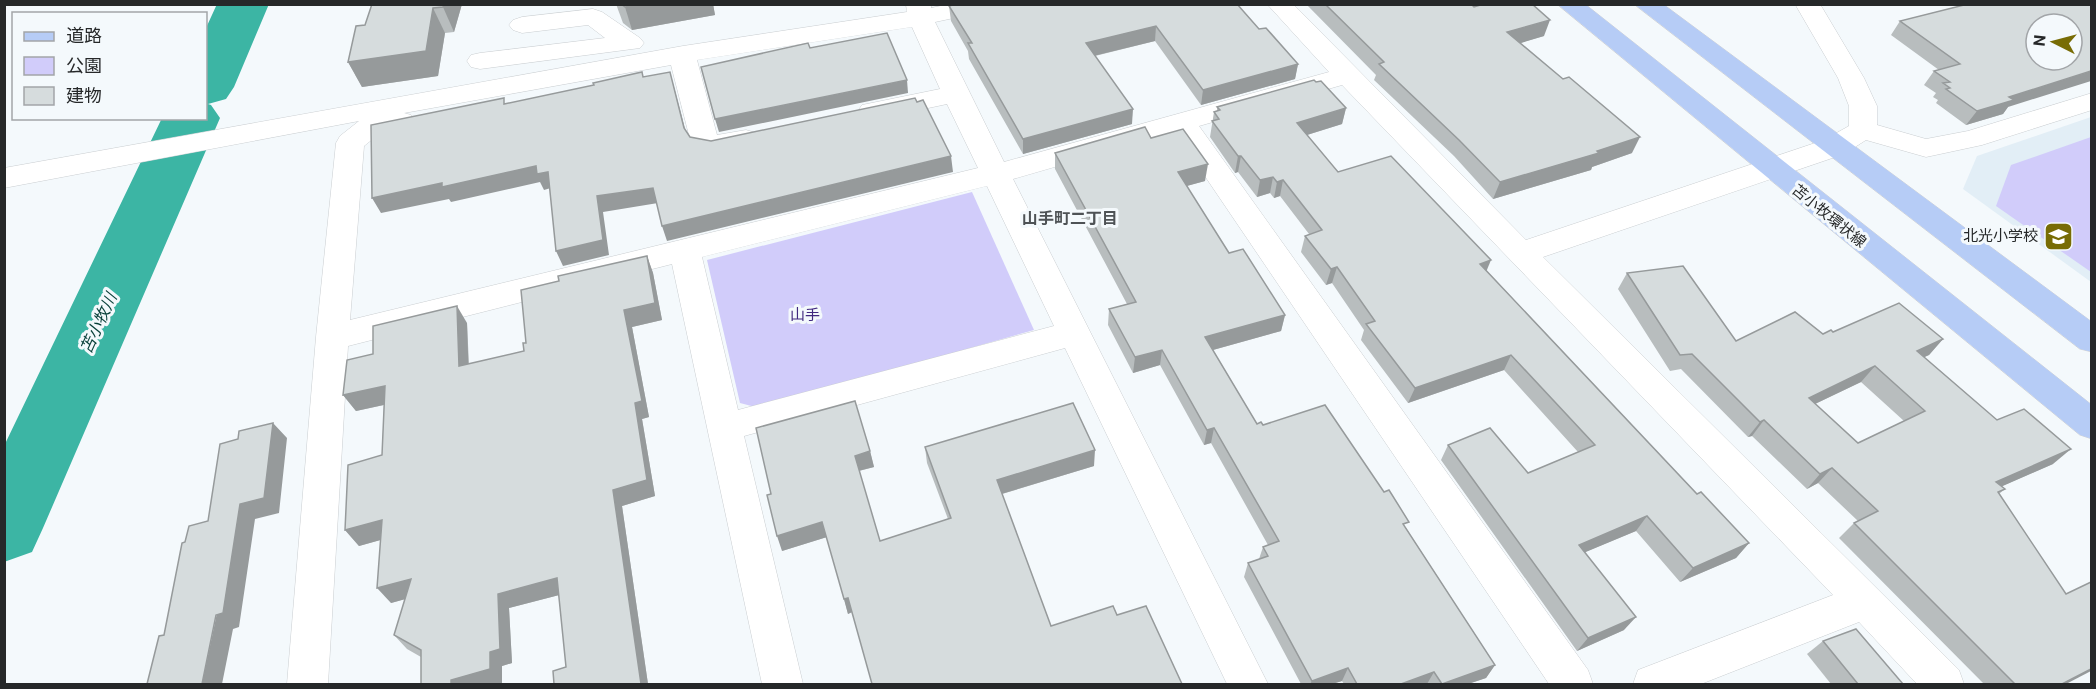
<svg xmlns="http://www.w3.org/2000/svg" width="2096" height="689" font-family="Roboto,'Noto Sans JP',sans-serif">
	<rect width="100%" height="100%" fill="#f4f9fc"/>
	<!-- built -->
	<path fill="#e2eef6" d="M2091,117V282L1963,189L1977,156Z"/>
	<!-- green -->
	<g fill="#d1ccfa">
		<path d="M2091,137H2092L2091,272L1996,206L2011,165Z"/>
		<path d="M972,192L1034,330L759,408L740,403L707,260Z"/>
	</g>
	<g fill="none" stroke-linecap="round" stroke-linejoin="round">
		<!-- river -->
		<path fill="#3cb5a4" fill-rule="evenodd" d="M217,4H269L234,87L226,99L208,104L211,105L220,118L43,528L32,552L4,562V446L162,118H206V28Z"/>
		<defs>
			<g id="minor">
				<path d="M906,4H931V8L950,4H999L996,9L935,22L1004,162L1329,72L1267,4H1293L1526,240L1824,140L1849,126V106L1838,78L1795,4H1820L1864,78L1877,106V125L1926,139L1968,131L2092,93V110L1982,145L1926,157L1866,140L1844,154L1543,257L1959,670L1964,684H1917L1859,622L1701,684H1633L1638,670L1833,595L1342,85L1199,126L1588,670L1593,684H1549L1175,132L1013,179L1268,684H1227L1065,348L744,436L803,684H762L672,264L348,346L328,684H287L316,337L336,143L340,136L359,121L4,188V168L683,46L907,12ZM912,27L940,89L862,105L858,111L862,117L872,120L947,104L978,168L350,320L364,146L379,134L411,127L415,121L411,115L404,113L671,65L691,143L695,150L715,154L756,145L760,139L756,133L746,130L717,135L697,60ZM987,186L1054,326L738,410L702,257Z"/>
				<path d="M593,9L602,12L640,38L644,43L640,48L480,69L471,67L467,61L471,55L480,53L605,38L588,25L522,33L513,30L509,25L513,20L522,17Z"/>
			</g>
			<g id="major">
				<path d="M1557,4H1585L2092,405V439L2080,435Z"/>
				<path d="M1634,4H1663L2092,322V352L2080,349Z"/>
			</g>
		</defs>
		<!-- minor casing -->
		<use href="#minor" stroke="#caced1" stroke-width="1"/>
		<!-- major casing -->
		<use href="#major" stroke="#d4d4d4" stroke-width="1"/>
		<!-- minor -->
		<use href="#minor" fill="#fff" fill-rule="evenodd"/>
		<!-- major -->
		<use href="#major" fill="#b6ccf6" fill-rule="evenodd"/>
	</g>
	<!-- wall -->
	<g fill="#b8bdbe" fill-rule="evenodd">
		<path d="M372,4H462L454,32L445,33L438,76L362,87L348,62L365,25Z"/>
		<path d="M616,4H713L715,15L632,30L623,23Z"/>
		<path d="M1306,4H1471L1474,7L1544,36L1520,43L1632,153L1592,167L1591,170L1493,199L1454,156L1374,80L1376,75Z"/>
		<path d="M1968,4L2008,107L2003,114L1966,125L1936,103L1938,100L1933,97L1936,93L1924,85L1934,71L1939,70L1891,35L1900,21Z"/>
		<path d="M949,6L1259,29L1298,64L1295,79L1201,105L1155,41L1095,56L1132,124L1023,154L969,59L968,51L951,21Z"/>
		<path d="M1217,107L1346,108L1342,124L1307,135L1338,172L1487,271L1697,494L1749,543L1736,558L1680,582L1636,531L1585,552L1624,630L1577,651L1441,460L1448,445L1528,473L1578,452L1504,370L1408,403L1361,340L1364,330L1332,283L1326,285L1301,252L1305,236L1309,234L1280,196L1274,198L1270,193L1257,197L1238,172L1235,173L1210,137L1214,112L1217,111Z"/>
		<path d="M1151,138L1205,181L1186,186L1229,253L1285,315L1281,331L1213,350L1257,424L1263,425L1406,528L1495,665L1486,678L1468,684H1344L1342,681L1332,684H1301L1244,577L1248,563L1259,559L1263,547L1268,545L1211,443L1204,445L1160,365L1133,373L1108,325L1109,309L1127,304L1055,169V153Z"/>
		<path d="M647,256L653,273L662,320L632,327L649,417L642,419L655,496L622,506L648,684H554L566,667L559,595L509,608L512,663L502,666V683L421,657L407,649L394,635L405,599L391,603L380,540L359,546L345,530L382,455L384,405L356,411L343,395L373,354L467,323L469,364L524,351L526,343L559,281Z"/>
		<path d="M1627,273L1736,341L1823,334L1833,332L1943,339L1929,355L1924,357L1997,420L2053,464L2002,486L2005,489L1999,494L2066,684H1984L1839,538L1854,523L1858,521L1818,483L1807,489L1752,436L1748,437L1681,369L1670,371L1618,289ZM1861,382L1904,421L1858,443L1815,404Z"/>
		<path d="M925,447L1094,466L1002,494L1051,626L1117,615L1182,684L852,612L848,614L827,537L782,551L870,451L874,467L859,471L880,541L948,519L927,463Z"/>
		<path d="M1823,641L1903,684H1831L1807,654Z"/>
	</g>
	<!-- shaded-wall -->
	<g fill="#969a9b">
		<path d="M444,4H462L454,32L443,7Z"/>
		<path d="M639,4H713L715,15L632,30L625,7Z"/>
		<path d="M433,8L445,33L438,76L362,87L348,62Z"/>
		<path d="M1550,20L1544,36L1501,49L1507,32Z"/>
		<path d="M1156,26L1155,41L1085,58L1086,43Z"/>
		<path d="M1298,64L1295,79L1201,105L1203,90Z"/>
		<path d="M2091,71V81L2008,107L2003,114L1966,125L1977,111L2009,97Z"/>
		<path d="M670,72L674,87L689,144L684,128Z"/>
		<path d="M907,80L908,93L719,132L715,119Z"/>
		<path d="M1346,108L1342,124L1294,139L1297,123Z"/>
		<path d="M1133,109L1132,124L1023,154V139Z"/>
		<path d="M1640,137L1632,153L1592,167L1591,170L1493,199L1500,182Z"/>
		<path d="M951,156L953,172L667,241L662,226Z"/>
		<path d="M1238,156H1241L1238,172L1235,173Z"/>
		<path d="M1208,164L1205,181L1176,189L1178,172Z"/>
		<path d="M536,166L548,172L554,187L544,190L540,182L451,202L449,199L381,213L372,198L442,183Z"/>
		<path d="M1273,177L1270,193L1257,197L1260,180Z"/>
		<path d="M1283,180L1280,196L1274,198L1277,182Z"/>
		<path d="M653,188L658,203L603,212L609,255L563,266L556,251L597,196Z"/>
		<path d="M647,256L653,273L662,320L632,327L649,417L642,419L655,496L622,506L648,684H641L613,490L635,403L624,310Z"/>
		<path d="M1491,260L1484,277L1480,264Z"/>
		<path d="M1337,267L1332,283L1326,285L1331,269Z"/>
		<path d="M457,306L467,323L469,383L459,366Z"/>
		<path d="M1285,315L1281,331L1202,353L1205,337Z"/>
		<path d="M1943,339L1929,355L1903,367L1917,351Z"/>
		<path d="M1162,350L1160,365L1133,373L1135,357Z"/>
		<path d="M1511,355L1504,370L1408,403L1415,388Z"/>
		<path d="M1875,366L1861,382L1796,413L1809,398Z"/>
		<path d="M385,386L397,402L356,411L343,395Z"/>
		<path d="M1764,420L1752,436L1748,437L1760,422Z"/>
		<path d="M273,423L287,438L279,513L255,519L239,627L233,629L222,684H202L240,504Z"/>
		<path d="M1214,428L1211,443L1204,445L1207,430Z"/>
		<path d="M2071,449L2053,464L1980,496L1996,482Z"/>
		<path d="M1095,450L1094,466L998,495L997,480Z"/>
		<path d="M870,451L874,467L858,471L855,456Z"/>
		<path d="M1832,468L1818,483L1807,489L1820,474Z"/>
		<path d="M1647,516L1636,531L1569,559L1579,545Z"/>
		<path d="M382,520L395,536L359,546L345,530Z"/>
		<path d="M822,522L827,537L782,551L777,536Z"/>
		<path d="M1749,543L1736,558L1680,582L1693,568Z"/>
		<path d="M557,578L567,593L509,608L512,663L502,666V683L496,684H451V680L490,652L498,594Z"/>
		<path d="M411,579L424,594L391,603L377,588Z"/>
		<path d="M848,598L852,612L848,614L844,599Z"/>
		<path d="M1636,617L1624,630L1577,651L1588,638Z"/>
		<path d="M1495,665L1486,678L1468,684H1442Z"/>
		<path d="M1348,668L1342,681L1332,684H1310L1312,681Z"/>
		<path d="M2091,669V671L2066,684H2062Z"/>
		<path d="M1434,672L1427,684H1401Z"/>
	</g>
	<!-- building -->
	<g fill="#d6dcdd" stroke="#969a9b" stroke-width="1.5" fill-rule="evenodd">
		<path d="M372,4H444L443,7L433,8L426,51L348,62L356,26L365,25Z"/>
		<path d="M621,4H639L625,7Z"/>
		<path d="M956,4H1237L1259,29L1266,28L1298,64L1203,90L1156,26L1086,43L1133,109L1023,139L968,43H972L949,6Z"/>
		<path d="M1325,4H1471L1474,7L1484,4H1532L1550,20L1507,32L1563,79L1569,77L1640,137L1597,151L1599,153L1500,182L1459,140L1379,64L1384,62Z"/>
		<path d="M1968,4H2091V71L2009,97L2014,100L1977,111L1946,89L1950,88L1943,83L1950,82L1934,71L1960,64L1900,21ZM2036,24H2072V60H2036Z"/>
		<path d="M887,33L907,80L715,119L701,67L808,43L810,48Z"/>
		<path d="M642,72L643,77L670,72L684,128L690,137L711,141L915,98L917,102L923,100L951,156L662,226L653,188L597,196L603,240L556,251L548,172L537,174L536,166L442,187V183L372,198L371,125L504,98V104L594,85L593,83Z"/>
		<path d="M1314,80L1316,82L1321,81L1346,108L1297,123L1338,172L1391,156L1491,260L1480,264L1697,494L1701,492L1749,543L1693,568L1647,516L1579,545L1636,617L1588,638L1448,445L1490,428L1528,473L1595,445L1511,355L1415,388L1366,324L1375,321L1337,267L1331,269L1305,236L1322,230L1283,180L1277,182L1273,177L1260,180L1241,156H1238L1212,121L1219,119L1214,112L1220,110L1217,107Z"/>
		<path d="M1145,127L1151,138L1183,129L1208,164L1178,172L1229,253L1243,249L1285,315L1205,337L1257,424L1261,422L1263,425L1325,405L1384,492L1389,490L1409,522L1403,524L1495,665L1442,684L1434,672L1401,684H1357L1348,668L1312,681L1248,563L1268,556L1263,547L1279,541L1214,428L1207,430L1162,350L1135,357L1109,309L1136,302L1055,153Z"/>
		<path d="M647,256L655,303L624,310L642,401L635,403L647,480L613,490L641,684H554L553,671L566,667L557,578L498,594L500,649L490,652V669L451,680V684H421V650L394,635L411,579L377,588L382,520L345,530L348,465L382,455L385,386L343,395L347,360L373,354V326L457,306L459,366L524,351L523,343H526L521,290L559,281L558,276Z"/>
		<path d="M1683,266L1736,341L1795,312L1823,334L1831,330L1833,332L1899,303L1943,339L1917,351L1997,420L2024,409L2071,449L1996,482L2005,489L1998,492L2066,594L2091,582V669L2062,684H2015L1854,523L1878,511L1832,468L1820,474L1764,420L1760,422L1692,354L1680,355L1627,273ZM1875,366L1925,411L1858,443L1809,398Z"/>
		<path d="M855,401L870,451L855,456L880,541L951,518L925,447L1073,403L1095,450L997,480L1051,626L1113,606L1117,615L1146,606L1182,684H872L848,598L844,599L822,522L777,536L767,495L771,494L756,428Z"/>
		<path d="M273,423L264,498L240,504L223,613L216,615L202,684H147L159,636L164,635L182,543L185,542L189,526L208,521L220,444L238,439L239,431Z"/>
		<path d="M1856,629L1903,684H1858L1823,641Z"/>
	</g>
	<!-- icons -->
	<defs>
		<symbol id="school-square" viewBox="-11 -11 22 22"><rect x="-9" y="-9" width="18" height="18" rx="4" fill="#786c05" stroke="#f4f9fc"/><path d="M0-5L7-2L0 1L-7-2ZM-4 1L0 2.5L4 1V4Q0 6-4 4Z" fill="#fff"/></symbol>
	</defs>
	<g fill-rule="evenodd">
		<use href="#school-square" x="2042" y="220" width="33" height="33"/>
	</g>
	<g text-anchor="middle" stroke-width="6" stroke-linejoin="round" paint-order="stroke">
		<!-- street labels -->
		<g font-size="15" fill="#262829" stroke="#f4f9fc">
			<text transform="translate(1829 216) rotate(39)" y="5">苫小牧環状線</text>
		</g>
		<!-- poi labels -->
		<g font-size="15" fill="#262829" stroke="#f4f9fc" text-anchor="end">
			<text x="2038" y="241">北光小学校</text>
		</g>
		<!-- park labels -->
		<g font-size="15" fill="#40287f" stroke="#f4f9fc">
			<text x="805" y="320">山手</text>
		</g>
		<!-- neighbourhood labels -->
		<g font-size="16" font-weight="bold" fill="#4e5255" stroke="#f4f9fc">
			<text x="1070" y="224">山手町二丁目</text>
		</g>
		<!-- water labels -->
		<g font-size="16" font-style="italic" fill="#073f38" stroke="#f4f9fc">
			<text transform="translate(98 323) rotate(-65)" y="6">苫小牧川</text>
		</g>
	</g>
	<!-- border -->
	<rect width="2096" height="689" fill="none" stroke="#262829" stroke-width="12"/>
	<!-- legend -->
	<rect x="12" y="12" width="195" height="108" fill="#f4f9fc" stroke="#a2a5a8" stroke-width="1.5"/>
	<rect x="24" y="32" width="30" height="9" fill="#b6ccf6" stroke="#a2a5a8" stroke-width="1.5"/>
	<text x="66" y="42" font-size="18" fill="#262829">道路</text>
	<rect x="24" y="57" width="30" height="18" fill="#d1ccfa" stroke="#a2a5a8" stroke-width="1.5"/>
	<text x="66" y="72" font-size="18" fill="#262829">公園</text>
	<rect x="24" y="87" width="30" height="18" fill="#d6dcdd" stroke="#a2a5a8" stroke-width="1.5"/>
	<text x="66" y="102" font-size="18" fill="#262829">建物</text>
	<!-- north arrow -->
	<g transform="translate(2054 42) rotate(276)"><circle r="28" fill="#f4f9fc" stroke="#a2a5a8" stroke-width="1.5"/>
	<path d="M0-4.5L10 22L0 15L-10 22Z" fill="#786c05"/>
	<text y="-9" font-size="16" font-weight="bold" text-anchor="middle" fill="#262829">N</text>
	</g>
</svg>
